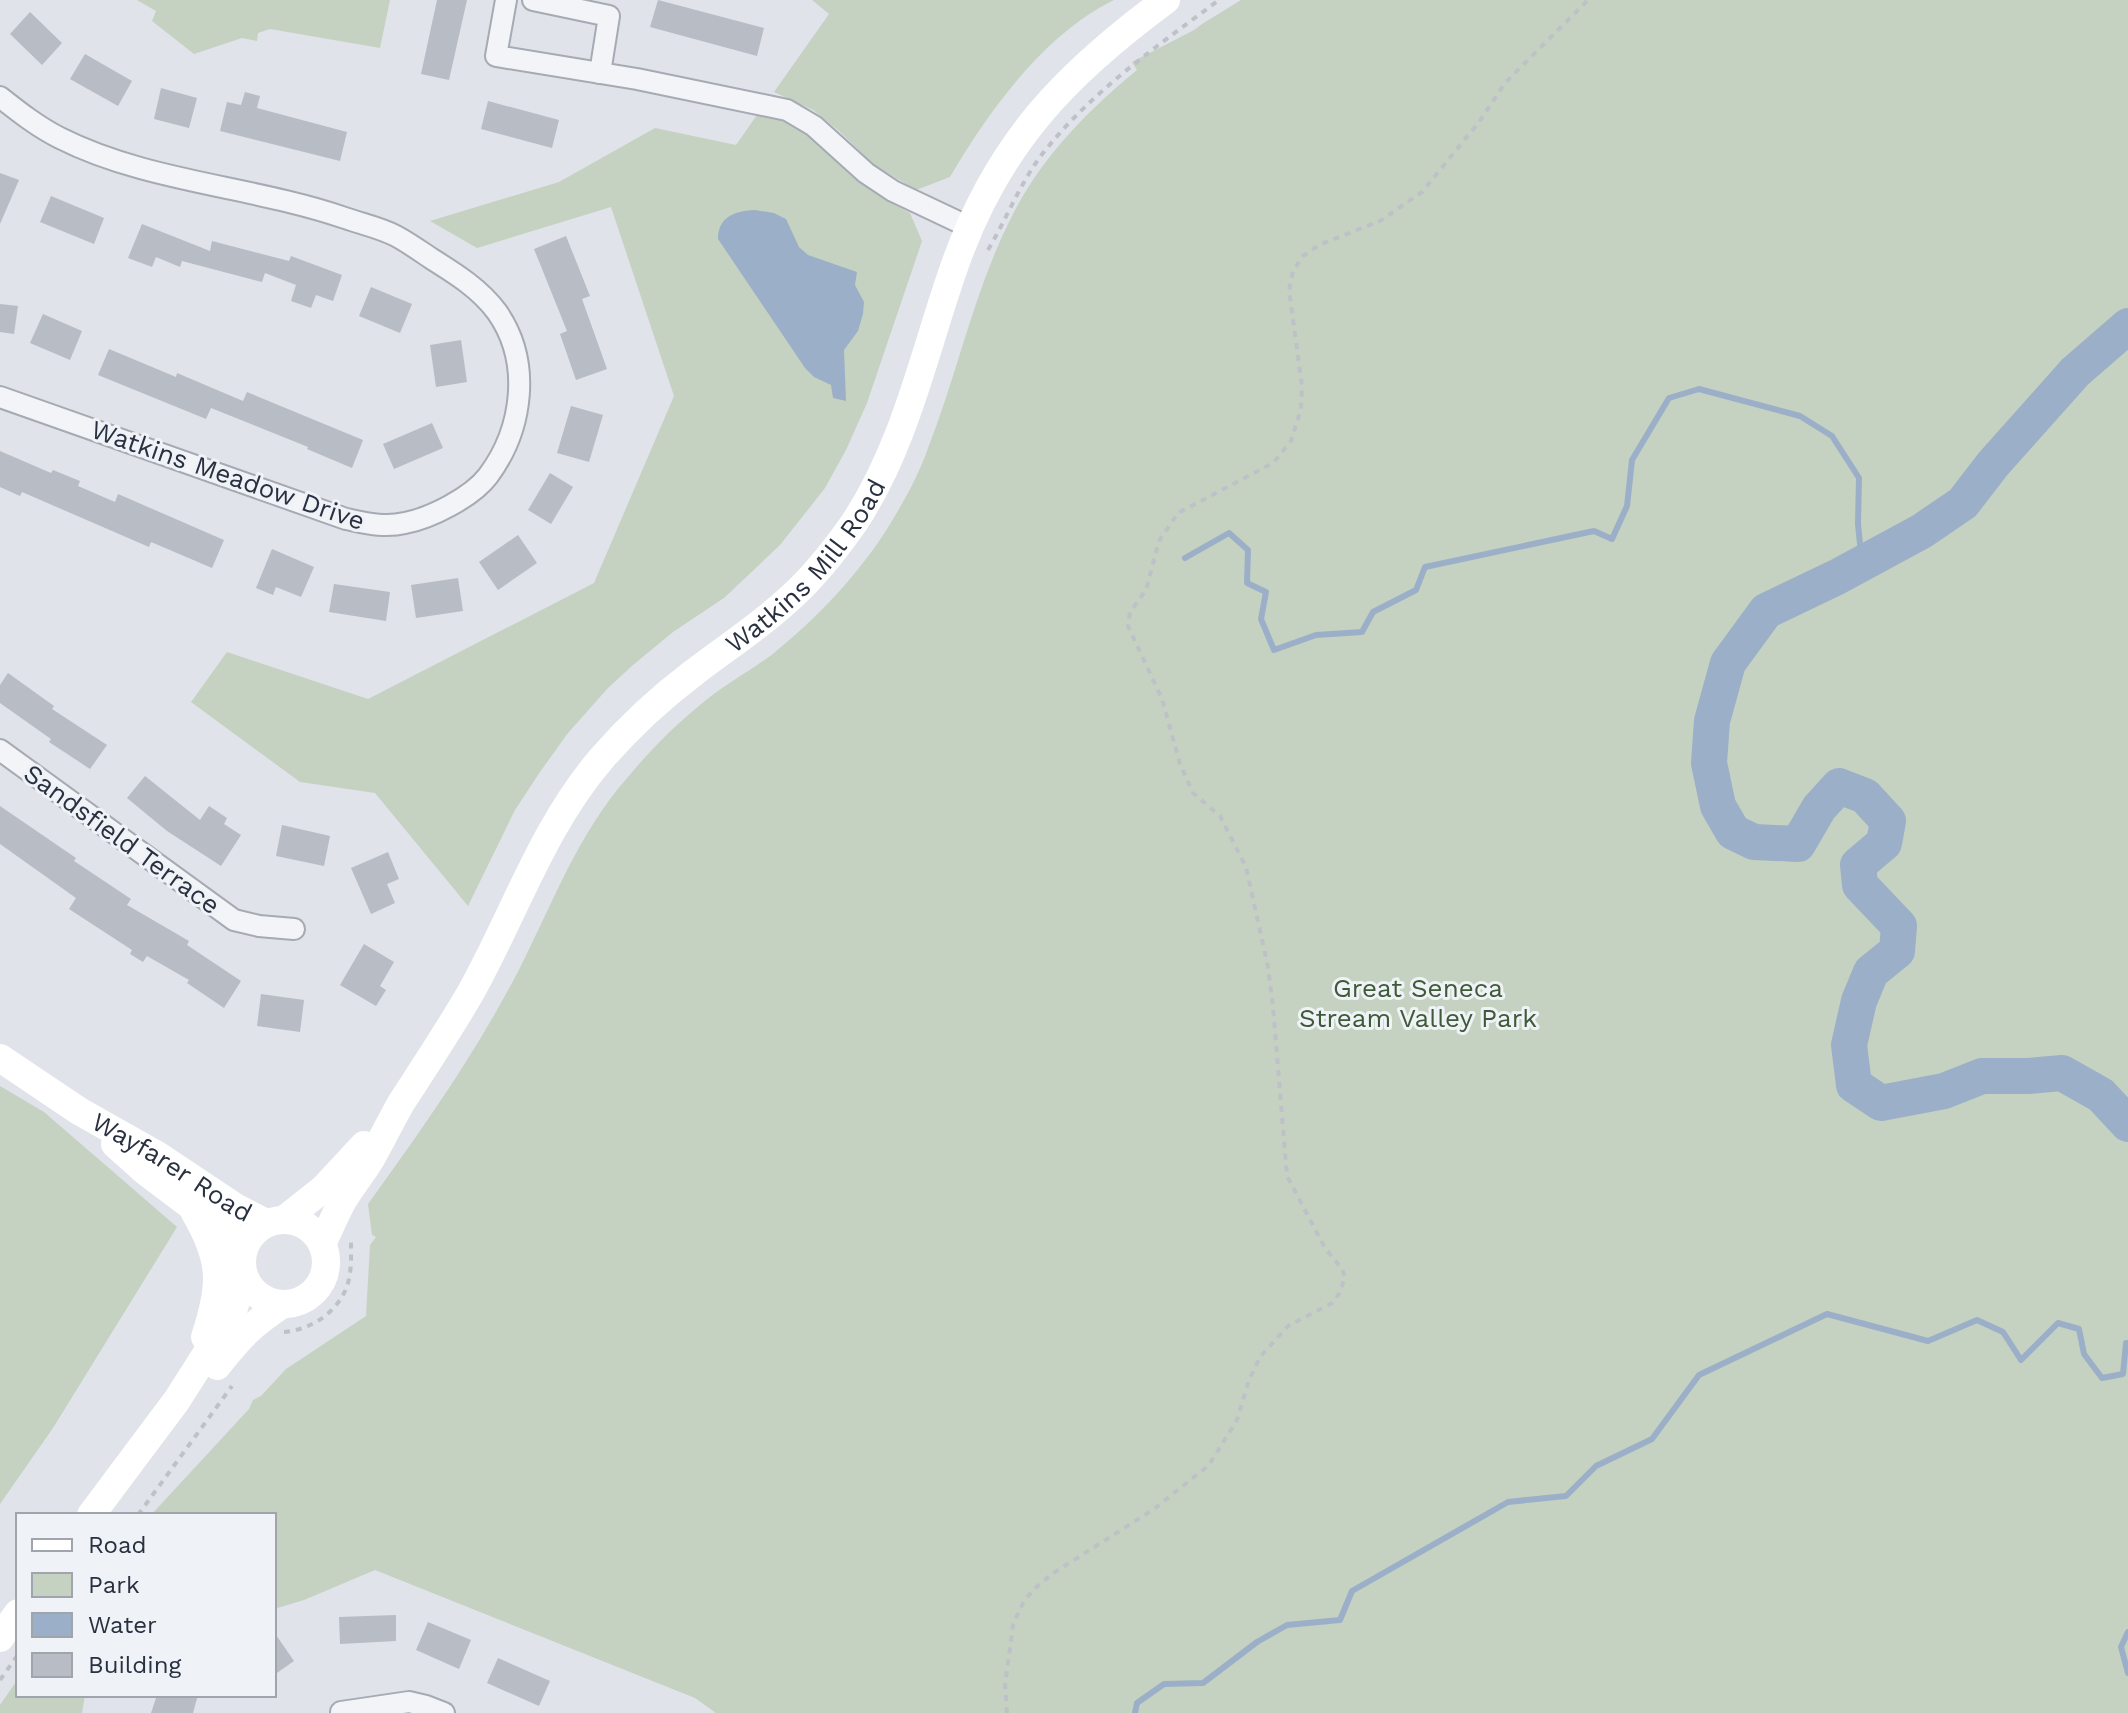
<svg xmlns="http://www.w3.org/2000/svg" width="2128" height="1713" font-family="'Work Sans',sans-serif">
	<rect width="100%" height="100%" fill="#e0e3e9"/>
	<!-- green -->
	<g fill="#c5d2c1">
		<path d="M137,0H390L380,48L270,29L258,33L257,41L242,38L194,54L152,21L156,11Z"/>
		<path d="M812,0H1114C1044,34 988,112 950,177L916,190L873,164L839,131L813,110L774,92L829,14Z"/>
		<path d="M1241,0H2128V1713H716L695,1698L375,1570L304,1600L274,1609V1515H151L249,1409L253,1400L261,1396L286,1369L366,1316L370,1245L376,1237L372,1235L368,1204C420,1132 471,1060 513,981C547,917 571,848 617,790C643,758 672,727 705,701C727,683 752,670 774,653C817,618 857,576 887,529C903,503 918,477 928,448C958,372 974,291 1011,218C1040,159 1087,111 1137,70L1132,62L1194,30L1202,24Z"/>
		<path d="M759,112L772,115L812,138L856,179L879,196L910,213L922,241L867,403L846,450L825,488L780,545L724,598L673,632L633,665L608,688L568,733L540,772L515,810L468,906L375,793L300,782L191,702L227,652L368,699L594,583L674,396L611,207L477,248L430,221L559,182L655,128L736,145Z"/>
		<path d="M0,1086L44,1112L177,1227L53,1428L0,1504Z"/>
		<path d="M18,1679V1695H85L82,1713H0V1705Z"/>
	</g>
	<!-- water -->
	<path fill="#9bb0c8" d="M755,210L774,213L786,219L799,247L808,255L857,272L855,285L864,302L863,314L858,331L844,350L846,401L833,398L831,385L814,377L805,368L718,239C718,216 736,211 755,210Z"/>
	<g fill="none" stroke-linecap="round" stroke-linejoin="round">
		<!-- stream -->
		<g stroke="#9bb0c8" stroke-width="6">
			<path d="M1185,558L1229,533L1248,550L1247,583L1266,592L1261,619L1274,650L1316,635L1362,632L1373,612L1416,590L1425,567L1594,531L1612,539L1627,506L1632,460L1669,398L1699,389L1800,416L1832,436L1859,478L1858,524L1862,564"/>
			<path d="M2128,1632L2121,1647L2128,1673"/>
			<path d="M1135,1713L1137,1703L1164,1684L1203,1683L1257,1642L1287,1625L1340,1620L1352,1591L1508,1502L1566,1496L1596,1466L1652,1439L1699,1375L1783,1335L1827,1314L1928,1341L1977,1320L2003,1332L2021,1360L2058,1323L2079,1329L2084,1354L2102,1378L2123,1374L2126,1343H2128"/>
		</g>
		<!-- river -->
		<path stroke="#9bb0c8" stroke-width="36" d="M2128,326L2075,372L1993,464L1963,503L1922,531L1837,577L1766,611L1728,663L1712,721L1709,763L1718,806L1733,832L1754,842L1798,844L1819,808L1839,786L1865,796L1888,821L1884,843L1858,865L1860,885L1899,926L1897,951L1871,972L1859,1001L1849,1045L1854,1085L1881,1103L1944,1091L1982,1076H2028L2062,1073L2101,1095L2128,1124"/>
	</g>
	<!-- building -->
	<g fill="#b7bcc5">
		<path d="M437,0H467L449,80L421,74Z"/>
		<path d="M658,0L764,28L757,56L650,27Z"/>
		<path d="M30,12L62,43L42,65L10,34Z"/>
		<path d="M85,54L132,81L118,106L70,79Z"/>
		<path d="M161,88L197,98L189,128L154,119Z"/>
		<path d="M245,92L260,96L257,108L347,132L340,161L220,131L227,102L241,105Z"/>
		<path d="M488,101L559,120L552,148L481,129Z"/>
		<path d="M0,173L19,180L0,224Z"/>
		<path d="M51,196L104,218L94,244L40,222Z"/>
		<path d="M142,224L210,251L212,241L289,261L291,256L342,275L333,301L316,295L311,308L291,301L296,285L265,273L262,282L182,261L180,267L156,257L152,267L128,258Z"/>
		<path d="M566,236L590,296L582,299L607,369L576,380L560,334L567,331L534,249Z"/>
		<path d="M371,287L412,304L400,333L359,316Z"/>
		<path d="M0,304L18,306L14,334L0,332Z"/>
		<path d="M43,314L82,331L70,360L30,343Z"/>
		<path d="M461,340L467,382L436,387L430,345Z"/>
		<path d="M109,349L176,377L177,373L243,401L247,392L363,440L352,468L307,449L308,447L211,408L206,419L98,375Z"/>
		<path d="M571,406L603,415L589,462L557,453Z"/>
		<path d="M432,423L443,448L394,469L383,444Z"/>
		<path d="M0,451L51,473L53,470L80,481L78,486L115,502L118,494L224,540L212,568L151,542L149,547L22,492L20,496L0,487Z"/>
		<path d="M550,473L573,487L551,524L528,510Z"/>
		<path d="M518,535L537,563L498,590L479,562Z"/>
		<path d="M272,549L314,567L301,597L276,587L273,595L256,588Z"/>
		<path d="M458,578L463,611L416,618L411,585Z"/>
		<path d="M334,584L390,592L386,621L329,612Z"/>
		<path d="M8,673L54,706L52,709L107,745L90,769L49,742L51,739L0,703V685Z"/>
		<path d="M145,776L200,820L209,806L227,818L224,824L241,835L221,866L167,831L127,798Z"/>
		<path d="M0,806L76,858L74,861L131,899L127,905L189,941L187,945L241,981L224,1008L187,983L189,980L147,956L143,962L130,954L132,950L69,909L76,898L0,844Z"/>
		<path d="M282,825L330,836L324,866L276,856Z"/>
		<path d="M388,852L399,879L387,884L395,903L371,914L351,868Z"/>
		<path d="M364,944L394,962L380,986L386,990L376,1006L340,985Z"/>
		<path d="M261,994L304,1000L300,1032L257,1026Z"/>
		<path d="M396,1615V1641L340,1644L339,1617Z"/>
		<path d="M428,1622L471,1640L459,1669L416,1650Z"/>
		<path d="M274,1632L294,1661L274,1675Z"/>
		<path d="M498,1658L550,1681L539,1706L487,1683Z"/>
		<path d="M157,1695H198L193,1713H151Z"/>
	</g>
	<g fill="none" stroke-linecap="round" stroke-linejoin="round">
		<defs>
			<g id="street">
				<path d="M506,0L496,56L637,79L787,110L814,126L866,173L893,191L969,227"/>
				<path d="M533,0L609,16L600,73"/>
				<path d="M0,97C19,112 38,127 60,138C147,182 252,186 345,218C362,224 381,228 396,236C409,243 420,251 432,259C456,274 480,289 497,312C532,362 523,429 488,476C472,497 431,518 405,523C384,528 366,523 346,519L0,397"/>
				<path d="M0,750L234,920L259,926L294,929"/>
				<path d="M341,1712L409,1702L426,1706L444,1713"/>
			</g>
		</defs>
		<!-- street casing -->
		<use href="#street" stroke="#a5aab3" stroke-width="24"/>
		<!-- path -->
		<g stroke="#bec1c7" stroke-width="4" stroke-dasharray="6 6" stroke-linecap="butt">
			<path d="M988,250C1007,218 1020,183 1043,153C1092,91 1156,47 1219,0"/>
			<path d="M284,1332C311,1330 338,1312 347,1286C352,1272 351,1256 351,1242"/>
			<path d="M138,1515L232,1386"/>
			<path d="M0,1680L17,1656"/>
			<path d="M1007,1713L1005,1684L1011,1642L1013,1624L1024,1601L1034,1589L1052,1574L1154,1509L1209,1465L1237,1420L1249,1380L1260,1357L1288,1326L1332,1303L1339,1294L1345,1277L1342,1269L1325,1248L1287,1176L1273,1007L1268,967L1246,867L1220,816L1193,793L1180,764L1162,699L1128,626L1130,612L1146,590L1159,541L1178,513L1273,463L1291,441L1301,409L1302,386L1289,290L1293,271L1303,256L1319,245L1380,221L1422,192L1479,122L1505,83L1588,0"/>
		</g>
		<!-- street -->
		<use href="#street" stroke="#f2f4f7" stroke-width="20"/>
		<!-- secondary -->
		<g stroke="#fff" stroke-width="28">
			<path id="s1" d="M0,1058L79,1111L157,1155L235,1207L266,1223"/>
			<path d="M115,1144L145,1171L190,1205L210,1217L229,1234L242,1255"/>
			<path d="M195,1213C223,1261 222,1285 205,1337"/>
			<path d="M285,1219L323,1189L364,1145"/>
			<circle cx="284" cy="1262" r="42"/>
			<path id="s2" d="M322,1244C329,1230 335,1215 342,1202C351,1187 363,1172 372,1157C382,1139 391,1121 401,1103C425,1066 449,1030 471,992C514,915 543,826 602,758C629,727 659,699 692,674C724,649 759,627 789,599C814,577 835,550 854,523C907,443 925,347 957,259C1000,141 1067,73 1166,0"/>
			<path d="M217,1366C239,1338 252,1324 283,1304"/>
			<path d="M91,1515L177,1400L217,1337L234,1308L243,1276"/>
			<path d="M0,1638L18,1613"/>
		</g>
	</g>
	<g text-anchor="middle" stroke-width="6" stroke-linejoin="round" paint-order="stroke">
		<!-- street labels -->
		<g font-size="26" fill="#293140" stroke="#eff2f6">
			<text transform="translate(228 475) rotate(19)" y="9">Watkins Meadow Drive</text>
			<text dy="9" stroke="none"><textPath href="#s2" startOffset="844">Watkins Mill Road</textPath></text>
			<text transform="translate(122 839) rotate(36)" y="9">Sandsfield Terrace</text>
			<text dy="9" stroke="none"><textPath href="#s1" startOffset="204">Wayfarer Road</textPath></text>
		</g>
		<!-- park labels -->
		<g font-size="26" fill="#3c5b36" stroke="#eff2f6">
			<text x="1418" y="997">Great Seneca<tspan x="1418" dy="30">Stream Valley Park</tspan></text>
		</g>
	</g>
	<!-- legend -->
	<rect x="16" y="1513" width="260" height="184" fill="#eff2f6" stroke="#a0a5ad" stroke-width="2"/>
	<rect x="32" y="1539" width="40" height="12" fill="#ffffff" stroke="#a0a5ad" stroke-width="2"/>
	<text x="88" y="1553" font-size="24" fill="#293140">Road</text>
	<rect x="32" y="1573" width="40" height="24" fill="#c5d2c1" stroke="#a0a5ad" stroke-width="2"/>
	<text x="88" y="1593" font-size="24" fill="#293140">Park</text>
	<rect x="32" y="1613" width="40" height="24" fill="#9bb0c8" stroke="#a0a5ad" stroke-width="2"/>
	<text x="88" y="1633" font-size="24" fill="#293140">Water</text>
	<rect x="32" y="1653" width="40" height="24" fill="#b7bcc5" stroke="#a0a5ad" stroke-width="2"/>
	<text x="88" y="1673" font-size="24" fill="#293140">Building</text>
</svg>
